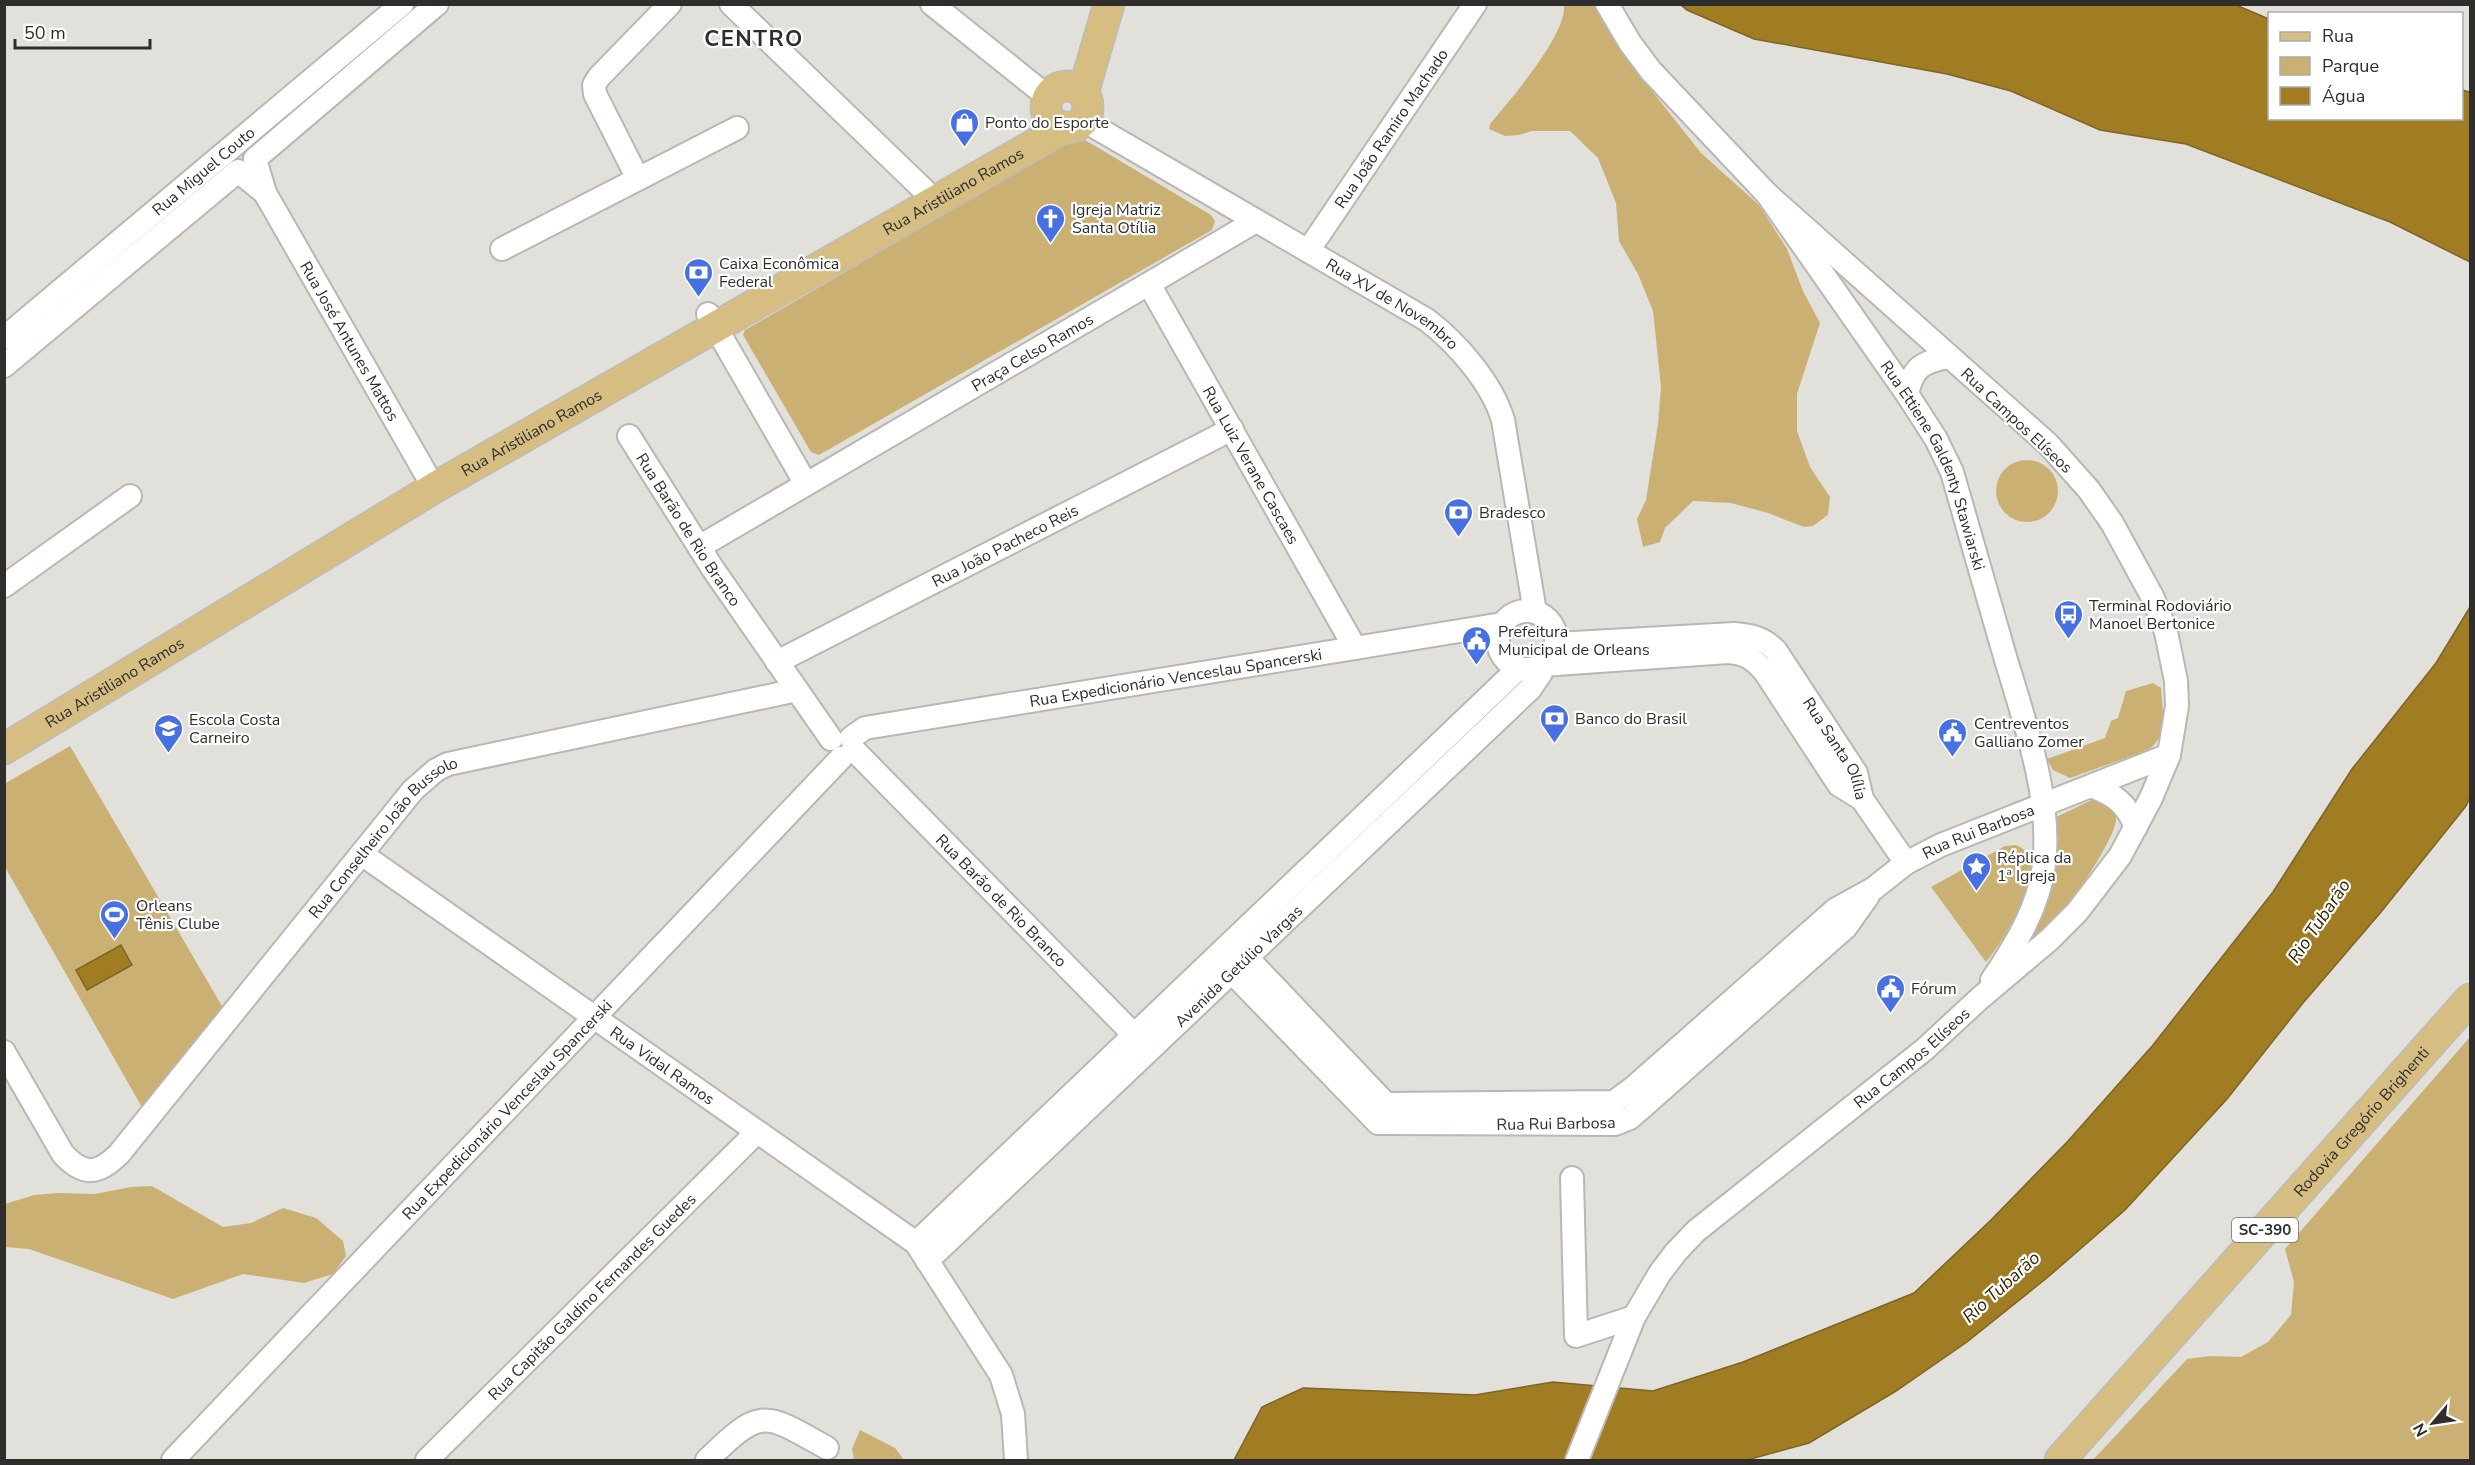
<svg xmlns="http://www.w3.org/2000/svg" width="2475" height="1465" font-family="'Nunito Sans',sans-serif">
	<rect width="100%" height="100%" fill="#e2e0da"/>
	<!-- green -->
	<g fill="#cbb074">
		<path d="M1564,5H1599L1630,60L1652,91L1701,153L1759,205L1787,249L1803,291L1820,323L1797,394V431L1810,467L1830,497L1828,515L1813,526L1804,527L1768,513L1731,503L1693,501L1665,528L1660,542L1643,547L1637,519L1646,500L1658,424L1661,387L1653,311L1638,274L1619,241L1616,203L1598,158L1570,131H1532L1519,135L1505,136L1489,129L1490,124C1510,100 1567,35 1564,5Z"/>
		<path d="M1079,139L1085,140L1211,215L1215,221L1212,230L819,455L811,452L743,335L745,330L1069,142Z"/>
		<circle cx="2027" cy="491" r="31"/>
		<path d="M2153,683L2161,688C2162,712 2170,734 2148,750L2070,778L2053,770L2047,759L2105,738L2111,721L2118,718L2126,691Z"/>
		<path d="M70,746L226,1013L143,1109L5,867L4,784Z"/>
		<path d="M2098,797C2106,803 2115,808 2116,818C2118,836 2066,911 2052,925C2043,934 2033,941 2023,949L2052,819Z"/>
		<path d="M2016,845C2058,863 2003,941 1986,962L1931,887L2005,846Z"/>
		<path d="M2470,1037V1460H2093L2187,1359L2210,1356L2241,1357L2268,1342L2291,1315L2294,1282L2285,1249Z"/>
		<path d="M152,1186L223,1227L251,1223L283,1208L316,1218L343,1241L346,1256L333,1274L304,1283L243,1274L173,1299L29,1249L5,1247V1204L34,1195L57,1193L95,1194L131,1187Z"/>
		<path d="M860,1430L895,1448L904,1460H854L852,1449Z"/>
	</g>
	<!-- water -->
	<g fill="#a07d22" stroke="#7e6525" stroke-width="1.5">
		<path d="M1681,5H2236L2269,19L2270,118H2462V90L2470,92V262L2390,222L2186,144L2100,130L2011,91L1947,74L1754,39L1687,10Z"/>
		<path d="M2470,607V797L2466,806L2381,912L2303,1003L2227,1099L2125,1210L2048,1277L1967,1342L1896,1391L1809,1443L1747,1460H1234L1262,1407L1303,1388L1475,1395L1553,1382L1653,1391L1743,1362L1914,1293L1991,1220L2068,1141L2153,1045L2273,892L2352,769L2436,663Z"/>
		<path d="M121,945L132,965L87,990L76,970Z"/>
	</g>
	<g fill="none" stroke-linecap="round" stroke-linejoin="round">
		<defs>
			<g id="minor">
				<path d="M731,4L924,190"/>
				<path d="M932,4L1048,97"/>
				<path id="s1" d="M1607,4L1630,43L1651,71L1767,194L1907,394L1936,439L1952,472C1970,534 1988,597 2006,660C2025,723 2052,799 2044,865C2039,907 2015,946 1992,980"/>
				<path id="s2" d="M1083,120L1427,320C1457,343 1492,383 1503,420L1535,612"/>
				<path d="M638,179L595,94L594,85L599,77L670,4"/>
				<path d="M502,249L737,128"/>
				<path id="s3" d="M1308,251L1475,4"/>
				<path id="s4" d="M1149,284L1355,648"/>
				<path d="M708,314L806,484"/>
				<path id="s5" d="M4,338L402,4"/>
				<path d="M4,366L238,171L265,193"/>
				<path d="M1907,394C1913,367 1922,362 1948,357"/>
				<path id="s6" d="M629,436L713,569L831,739"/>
				<path d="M434,488L265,193L255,159L437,4"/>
				<path id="s7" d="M699,547L1256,221"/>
				<path d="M4,586L130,496"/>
				<circle cx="1527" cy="640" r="29"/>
				<path id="s8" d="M1556,644L1734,634C1751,635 1764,638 1776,651L1856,773L1862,799L1906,863"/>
				<path id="s9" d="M777,662L1232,429"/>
				<path id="s10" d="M851,738L865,728L1502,624"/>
				<path id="s11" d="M853,749L1144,1045"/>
				<path d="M2091,786C2114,794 2127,804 2136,827"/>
				<path id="s12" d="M363,855L916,1243L1001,1375L1013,1414L1016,1460"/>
				<path id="s13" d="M1232,942L1386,1104L1614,1102L1633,1088L1835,910L1873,889L1906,863L1941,845L2169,755"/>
				<path d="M1222,962L1378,1123L1615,1124L1630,1118L1646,1104L1846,927L1868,896"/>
				<path id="s14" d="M4,1052L63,1154C83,1176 98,1175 119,1154L413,790L436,770L448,764L797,690"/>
				<path d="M1572,1178L1576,1336L1634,1317"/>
				<path d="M916,1243L1519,668"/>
				<path id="s15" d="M927,1261L1530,689L1541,673L1542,665L1728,652C1745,653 1754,659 1765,672L1839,785L1862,799"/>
				<path id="s16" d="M173,1460L841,758"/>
				<path id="s17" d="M427,1460L757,1132"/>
				<path d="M707,1460C761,1408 762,1411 827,1448"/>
				<path id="s18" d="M1577,1460L1634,1317L1660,1273L1676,1252L1696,1231L1925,1049L1979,999L2049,940L2077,912L2120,856L2151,798L2169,755L2177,706L2176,681L2166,632L2153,598L2112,523L2089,490L2048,444L1767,194"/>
			</g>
			<g id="major">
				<circle cx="1067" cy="107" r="21"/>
				<path d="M1083,93L1109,4"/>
				<path id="s19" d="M4,749L434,488L1065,127"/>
				<path id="s20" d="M2060,1460L2470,999"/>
			</g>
		</defs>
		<!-- minor casing -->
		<use href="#minor" stroke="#bab7b2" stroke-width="26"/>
		<!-- major casing -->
		<use href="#major" stroke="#bcbcbb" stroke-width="33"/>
		<!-- minor -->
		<use href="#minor" stroke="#fff" stroke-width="22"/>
		<!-- major -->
		<use href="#major" stroke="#d6be82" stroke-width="30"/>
	</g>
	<!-- icons -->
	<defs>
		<symbol id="shop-pin" viewBox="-11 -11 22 30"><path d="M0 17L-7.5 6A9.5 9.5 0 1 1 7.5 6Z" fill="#4770e2" stroke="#fff"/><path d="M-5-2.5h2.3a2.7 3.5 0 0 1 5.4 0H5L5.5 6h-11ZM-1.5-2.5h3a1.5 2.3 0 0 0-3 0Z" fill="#fff"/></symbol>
		<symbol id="church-pin" viewBox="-11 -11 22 30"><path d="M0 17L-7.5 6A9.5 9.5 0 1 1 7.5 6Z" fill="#4770e2" stroke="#fff"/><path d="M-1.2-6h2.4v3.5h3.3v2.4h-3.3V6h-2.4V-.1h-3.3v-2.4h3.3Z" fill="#fff"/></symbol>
		<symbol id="bank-pin" viewBox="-11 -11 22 30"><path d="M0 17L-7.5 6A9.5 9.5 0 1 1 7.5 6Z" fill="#4770e2" stroke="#fff"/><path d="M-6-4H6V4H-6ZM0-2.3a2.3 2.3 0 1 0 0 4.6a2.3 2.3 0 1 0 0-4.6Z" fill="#fff"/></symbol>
		<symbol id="bus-pin" viewBox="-11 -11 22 30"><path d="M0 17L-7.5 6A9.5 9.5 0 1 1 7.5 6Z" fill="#4770e2" stroke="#fff"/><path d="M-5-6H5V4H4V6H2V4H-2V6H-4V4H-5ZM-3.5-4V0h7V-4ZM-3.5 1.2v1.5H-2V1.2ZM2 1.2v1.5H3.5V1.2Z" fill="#fff"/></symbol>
		<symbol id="civic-pin" viewBox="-11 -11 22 30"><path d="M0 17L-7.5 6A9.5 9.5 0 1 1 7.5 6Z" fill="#4770e2" stroke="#fff"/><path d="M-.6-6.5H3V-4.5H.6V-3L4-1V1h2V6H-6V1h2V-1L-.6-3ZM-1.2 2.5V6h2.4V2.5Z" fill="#fff"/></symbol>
		<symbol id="school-pin" viewBox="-11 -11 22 30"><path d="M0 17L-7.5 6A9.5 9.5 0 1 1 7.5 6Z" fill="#4770e2" stroke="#fff"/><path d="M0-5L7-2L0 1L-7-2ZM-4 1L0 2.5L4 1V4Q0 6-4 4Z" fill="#fff"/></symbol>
		<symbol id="sight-pin" viewBox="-11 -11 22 30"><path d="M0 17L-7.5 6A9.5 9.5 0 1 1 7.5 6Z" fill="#4770e2" stroke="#fff"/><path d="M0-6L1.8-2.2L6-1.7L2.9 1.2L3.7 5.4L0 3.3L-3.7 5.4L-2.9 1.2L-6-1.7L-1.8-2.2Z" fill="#fff"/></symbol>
		<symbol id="stadium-pin" viewBox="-11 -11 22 30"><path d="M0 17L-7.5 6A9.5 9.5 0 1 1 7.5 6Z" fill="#4770e2" stroke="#fff"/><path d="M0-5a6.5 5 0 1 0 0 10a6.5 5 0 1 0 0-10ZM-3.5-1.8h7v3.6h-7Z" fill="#fff"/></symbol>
	</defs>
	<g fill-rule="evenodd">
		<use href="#shop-pin" x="948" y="106" width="33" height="45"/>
		<use href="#church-pin" x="1034" y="202" width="33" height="45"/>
		<use href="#bank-pin" x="682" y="256" width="33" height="45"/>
		<use href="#bank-pin" x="1442" y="496" width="33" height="45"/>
		<use href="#bus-pin" x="2052" y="598" width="33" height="45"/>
		<use href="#civic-pin" x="1460" y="624" width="33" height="45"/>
		<use href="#bank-pin" x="1538" y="702" width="33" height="45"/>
		<use href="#school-pin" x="152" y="712" width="33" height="45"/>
		<use href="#civic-pin" x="1936" y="716" width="33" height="45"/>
		<use href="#sight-pin" x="1960" y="850" width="33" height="45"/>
		<use href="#stadium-pin" x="98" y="898" width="33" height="45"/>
		<use href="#civic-pin" x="1874" y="972" width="33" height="45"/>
	</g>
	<g text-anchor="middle" stroke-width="4.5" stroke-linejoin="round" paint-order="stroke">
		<!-- shield labels -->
		<rect fill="#fff" stroke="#6d6d6b" stroke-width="1.5" x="2232" y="1218" width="66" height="24" rx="4.5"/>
		<g font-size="15" font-weight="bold" fill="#2f2e2c">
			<text x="2265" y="1235">SC-390</text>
		</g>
		<!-- poi labels -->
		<g font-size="16" fill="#2f2e2c" stroke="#fff" text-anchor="start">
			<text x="985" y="128">Ponto do Esporte</text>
			<text x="1072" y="215">Igreja Matriz<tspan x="1072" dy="18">Santa Otília</tspan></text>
			<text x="719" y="269">Caixa Econômica<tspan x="719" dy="18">Federal</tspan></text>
			<text x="1479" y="518">Bradesco</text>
			<text x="2089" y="611">Terminal Rodoviário<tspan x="2089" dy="18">Manoel Bertonice</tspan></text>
			<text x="1498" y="637">Prefeitura<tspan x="1498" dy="18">Municipal de Orleans</tspan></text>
			<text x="1575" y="724">Banco do Brasil</text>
			<text x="189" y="725">Escola Costa<tspan x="189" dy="18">Carneiro</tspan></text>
			<text x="1974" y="729">Centreventos<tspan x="1974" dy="18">Galliano Zomer</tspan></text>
			<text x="1997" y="863">Réplica da<tspan x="1997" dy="18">1ª Igreja</tspan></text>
			<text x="136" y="911">Orleans<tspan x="136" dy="18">Tênis Clube</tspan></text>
			<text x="1911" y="994">Fórum</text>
		</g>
		<!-- street labels -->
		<g font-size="16" fill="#2f2e2c" stroke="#fff">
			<text dy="6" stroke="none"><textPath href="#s3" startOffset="148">Rua João Ramiro Machado</textPath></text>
			<text dy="6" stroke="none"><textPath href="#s5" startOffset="260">Rua Miguel Couto</textPath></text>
			<text dy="6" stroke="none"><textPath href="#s19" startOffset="1101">Rua Aristiliano Ramos</textPath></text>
			<text dy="6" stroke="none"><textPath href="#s2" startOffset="360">Rua XV de Novembro</textPath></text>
			<text transform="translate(350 341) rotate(60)" y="6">Rua José Antunes Mattos</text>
			<text dy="6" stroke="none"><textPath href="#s7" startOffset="386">Praça Celso Ramos</textPath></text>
			<text transform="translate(2017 420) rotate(43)" y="6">Rua Campos Elíseos</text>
			<text dy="6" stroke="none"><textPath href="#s19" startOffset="615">Rua Aristiliano Ramos</textPath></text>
			<text dy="6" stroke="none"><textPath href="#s4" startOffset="208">Rua Luiz Verane Cascaes</textPath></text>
			<text dy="6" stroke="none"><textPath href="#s1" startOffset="570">Rua Ettiene Galdenty Stawiarski</textPath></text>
			<text dy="6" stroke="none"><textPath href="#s6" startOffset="111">Rua Barão de Rio Branco</textPath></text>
			<text dy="6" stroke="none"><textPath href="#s9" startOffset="256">Rua João Pacheco Reis</textPath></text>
			<text dy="6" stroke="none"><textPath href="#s10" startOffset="332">Rua Expedicionário Venceslau Spancerski</textPath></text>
			<text dy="6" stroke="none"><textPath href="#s19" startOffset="129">Rua Aristiliano Ramos</textPath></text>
			<text dy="6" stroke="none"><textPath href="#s8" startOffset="340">Rua Santa Olília</textPath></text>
			<text dy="6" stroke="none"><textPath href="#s13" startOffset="909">Rua Rui Barbosa</textPath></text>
			<text dy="6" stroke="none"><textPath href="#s14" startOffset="598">Rua Conselheiro João Bussolo</textPath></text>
			<text dy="6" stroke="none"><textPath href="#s11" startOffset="212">Rua Barão de Rio Branco</textPath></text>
			<text dy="6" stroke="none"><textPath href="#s15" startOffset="429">Avenida Getúlio Vargas</textPath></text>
			<text dy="6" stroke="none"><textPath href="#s18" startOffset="537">Rua Campos Elíseos</textPath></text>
			<text dy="6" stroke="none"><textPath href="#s12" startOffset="366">Rua Vidal Ramos</textPath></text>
			<text dy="6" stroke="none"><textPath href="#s16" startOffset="484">Rua Expedicionário Venceslau Spancerski</textPath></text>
			<text dy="6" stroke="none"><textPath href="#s20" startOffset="453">Rodovia Gregório Brighenti</textPath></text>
			<text transform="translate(1556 1123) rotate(-1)" y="6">Rua Rui Barbosa</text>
			<text dy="6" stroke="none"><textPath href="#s17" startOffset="232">Rua Capitão Galdino Fernandes Guedes</textPath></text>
		</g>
		<!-- water labels -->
		<g font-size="18" font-style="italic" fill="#362701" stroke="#fff">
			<text transform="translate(2319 921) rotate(-56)" y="6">Rio Tubarão</text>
			<text transform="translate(2001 1287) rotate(-42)" y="6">Rio Tubarão</text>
		</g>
		<!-- district labels -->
		<g font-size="22" font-weight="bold" letter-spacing="1.5" fill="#2f2e2c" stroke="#fff">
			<text x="754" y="46">CENTRO</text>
		</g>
	</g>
	<!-- border -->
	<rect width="2475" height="1465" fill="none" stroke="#2f2e2c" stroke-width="12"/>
	<!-- legend -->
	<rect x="2268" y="12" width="195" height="108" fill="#ffffff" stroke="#acabab" stroke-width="1.5"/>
	<rect x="2280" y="32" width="30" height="9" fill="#d6be82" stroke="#acabab" stroke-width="1.5"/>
	<text x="2322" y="42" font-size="18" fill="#2f2e2c">Rua</text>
	<rect x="2280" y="57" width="30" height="18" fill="#cbb074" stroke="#acabab" stroke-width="1.5"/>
	<text x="2322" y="72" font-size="18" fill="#2f2e2c">Parque</text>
	<rect x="2280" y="87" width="30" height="18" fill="#a07d22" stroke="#acabab" stroke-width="1.5"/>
	<text x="2322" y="102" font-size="18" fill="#2f2e2c">Água</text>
	<!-- north arrow -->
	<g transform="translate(2433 1423) rotate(241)" stroke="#ffffff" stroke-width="4.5" paint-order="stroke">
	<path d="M0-4.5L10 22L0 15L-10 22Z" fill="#2f2e2c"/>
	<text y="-9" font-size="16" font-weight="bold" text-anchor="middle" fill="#2f2e2c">N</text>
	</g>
	<!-- scale -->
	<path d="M15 39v9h135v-9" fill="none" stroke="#2f2e2c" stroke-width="3"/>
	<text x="24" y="39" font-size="18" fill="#2f2e2c" stroke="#ffffff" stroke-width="4.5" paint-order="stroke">50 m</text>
</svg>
